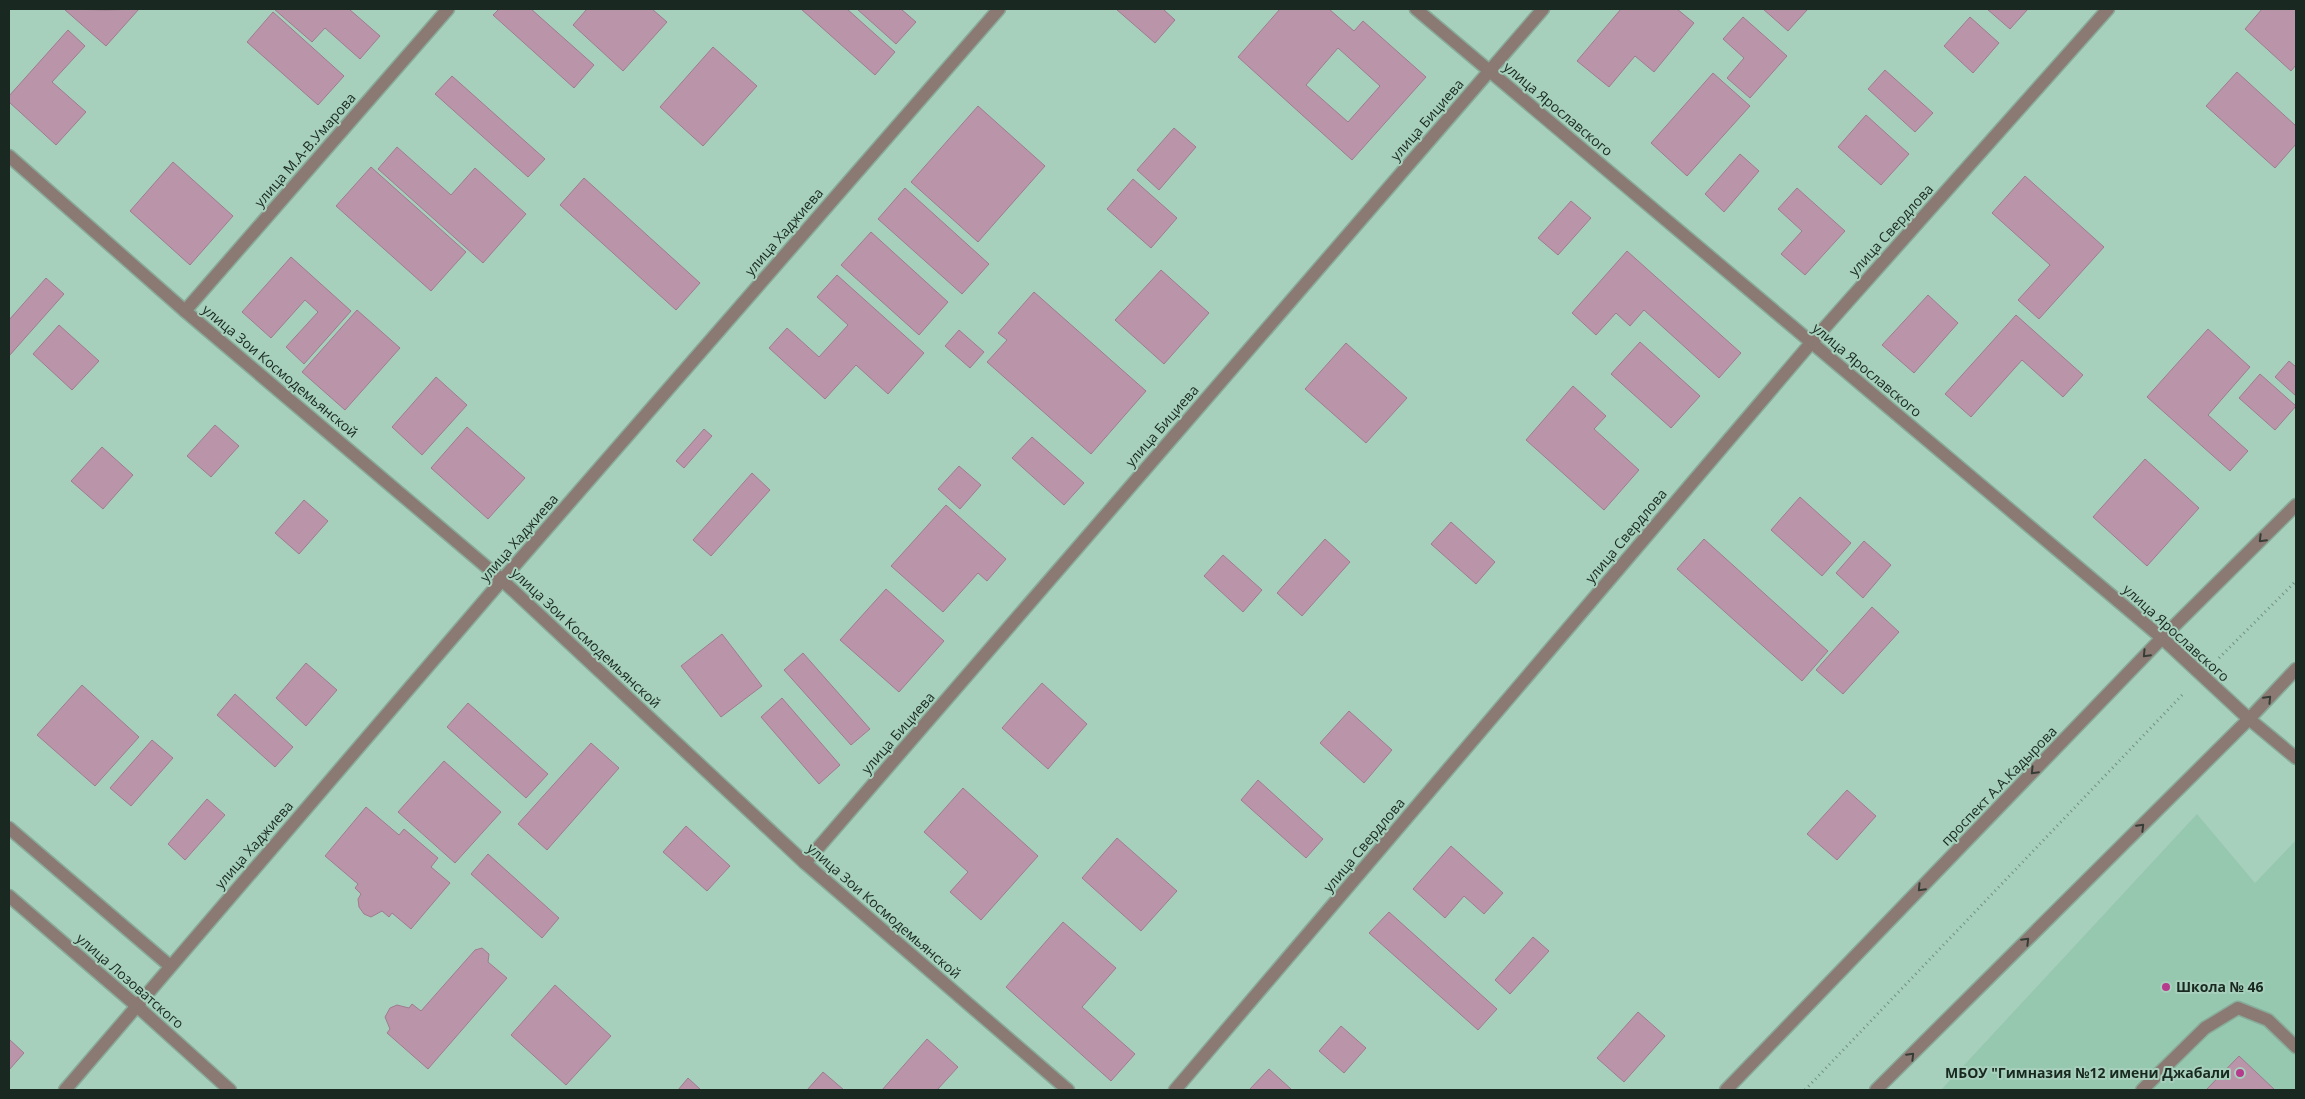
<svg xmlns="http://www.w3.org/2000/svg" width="2305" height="1099" font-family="'Open Sans',sans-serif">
	<rect width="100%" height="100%" fill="#a7d0bc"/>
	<!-- built -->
	<path fill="#96c7af" d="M2197,814L2255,883L2296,840V1090H1941Z"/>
	<!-- building -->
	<g fill="#ba95aa" stroke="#9f7b8f" fill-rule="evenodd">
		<path d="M64,9L106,10L139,9L106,46Z"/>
		<path d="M274,9H349L380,36L360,59L325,28L312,42Z"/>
		<path d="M499,9H531L594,65L574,88L493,15Z"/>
		<path d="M587,9H652L667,22L623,71L573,25Z"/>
		<path d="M801,9H847L895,52L875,75Z"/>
		<path d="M857,9H901L916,22L896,44Z"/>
		<path d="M1116,9H1163L1175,20L1155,43Z"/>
		<path d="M1280,9H1329L1354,31L1363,21L1426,77L1352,160L1238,57ZM1338,48L1380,86L1348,122L1306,85Z"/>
		<path d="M1621,9H1677L1694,23L1654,72L1635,56L1609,87L1577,61Z"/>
		<path d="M1763,9H1805L1807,10L1788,31Z"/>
		<path d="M1987,9H2028L2010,29Z"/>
		<path d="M2262,9H2296V65L2291,71L2245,29Z"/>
		<path d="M273,12L344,76L318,105L247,42Z"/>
		<path d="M1743,17L1787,56L1750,98L1727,78L1744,58L1723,39Z"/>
		<path d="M1970,17L1999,43L1973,73L1944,46Z"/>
		<path d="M68,30L85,46L52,82L86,112L56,145L9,102V96Z"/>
		<path d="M713,47L757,86L703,146L660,107Z"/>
		<path d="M1885,70L1933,113L1915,132L1868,89Z"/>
		<path d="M2237,72L2296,126V144L2275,168L2206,106Z"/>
		<path d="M1713,73L1750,106L1687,176L1651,143Z"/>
		<path d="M452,76L545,159L528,177L435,94Z"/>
		<path d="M978,106L1045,166L978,242L911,182Z"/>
		<path d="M1866,115L1909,154L1881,185L1838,147Z"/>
		<path d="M1174,128L1196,147L1159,190L1137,170Z"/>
		<path d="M397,147L451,195L475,168L526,214L483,263L378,169Z"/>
		<path d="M1740,154L1759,171L1724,212L1705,194Z"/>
		<path d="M173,162L233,216L190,265L130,211Z"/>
		<path d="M371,167L466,252L431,291L336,206Z"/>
		<path d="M2025,176L2104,247L2039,319L2018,300L2050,265L1992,213Z"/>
		<path d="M584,178L700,283L676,310L560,205Z"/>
		<path d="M1133,179L1177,218L1151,248L1107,209Z"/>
		<path d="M905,188L989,264L962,294L878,219Z"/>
		<path d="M1797,188L1845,231L1805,275L1781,254L1802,231L1778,209Z"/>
		<path d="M1571,201L1591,218L1558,255L1538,238Z"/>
		<path d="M871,232L948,302L919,335L841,265Z"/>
		<path d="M1627,251L1741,353L1719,378L1644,310L1630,326L1616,313L1596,335L1572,313Z"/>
		<path d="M291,257L351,311L304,364L286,347L318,312L305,300L271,338L242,312Z"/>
		<path d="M1161,270L1209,313L1164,364L1115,320Z"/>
		<path d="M837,275L924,353L888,394L856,365L825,399L769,348L787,328L819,357L848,325L817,297Z"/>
		<path d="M46,278L64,294L9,356V320Z"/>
		<path d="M1034,292L1146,391L1091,454L987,362L1007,340L998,333Z"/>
		<path d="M1928,295L1958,323L1914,373L1882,345Z"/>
		<path d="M357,310L400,348L345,410L302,372Z"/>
		<path d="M2016,315L2083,375L2063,397L2022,360L1971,417L1945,394Z"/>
		<path d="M59,325L99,361L72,390L33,354Z"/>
		<path d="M2208,329L2250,367L2208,415L2248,451L2230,471L2147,397Z"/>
		<path d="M959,330L984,352L970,368L945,346Z"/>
		<path d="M1640,342L1700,396L1671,428L1611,374Z"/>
		<path d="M1346,343L1407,398L1366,443L1305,389Z"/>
		<path d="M2289,361L2296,367V396L2275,377Z"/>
		<path d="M2260,374L2296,406L2275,430L2239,398Z"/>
		<path d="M436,377L467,405L422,455L392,427Z"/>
		<path d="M1573,386L1606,416L1594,429L1639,470L1604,510L1526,440Z"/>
		<path d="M215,425L239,446L211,477L187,456Z"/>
		<path d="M467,427L525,478L488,519L431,468Z"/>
		<path d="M704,429L712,436L684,468L676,461Z"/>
		<path d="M1032,437L1084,483L1064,505L1012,458Z"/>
		<path d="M102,447L133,475L103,509L71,481Z"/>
		<path d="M2145,459L2199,508L2147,566L2093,517Z"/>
		<path d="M959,466L981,485L960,509L938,489Z"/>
		<path d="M752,473L770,490L711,556L693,540Z"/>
		<path d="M1800,497L1851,543L1822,576L1771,530Z"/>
		<path d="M304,500L328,521L299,554L275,533Z"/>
		<path d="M946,505L1006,559L987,581L978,573L943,612L891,566Z"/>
		<path d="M1451,522L1495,562L1476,584L1431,544Z"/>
		<path d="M1325,539L1350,562L1302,616L1277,593Z"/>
		<path d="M1704,539L1828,651L1802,681L1677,569Z"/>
		<path d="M1864,541L1891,565L1863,598L1836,573Z"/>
		<path d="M1223,555L1262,590L1243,612L1204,576Z"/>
		<path d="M886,589L944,641L899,692L840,640Z"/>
		<path d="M1872,607L1899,632L1843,694L1816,670Z"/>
		<path d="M722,634L762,686L721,717L681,666Z"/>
		<path d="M803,653L870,729L851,745L784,670Z"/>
		<path d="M306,663L337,690L306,726L276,698Z"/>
		<path d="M1042,683L1087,724L1048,769L1002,728Z"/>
		<path d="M82,685L139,737L95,786L37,735Z"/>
		<path d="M235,694L293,747L275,767L217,715Z"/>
		<path d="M782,698L840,765L819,784L761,717Z"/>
		<path d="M468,703L548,774L526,798L447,727Z"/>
		<path d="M1349,711L1392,750L1364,783L1320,743Z"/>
		<path d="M152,740L173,758L131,806L110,788Z"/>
		<path d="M591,743L619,768L547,850L518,824Z"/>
		<path d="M444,761L501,812L455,863L398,812Z"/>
		<path d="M1258,780L1323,839L1306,858L1241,800Z"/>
		<path d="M963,788L1038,856L981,920L950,892L968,872L924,832Z"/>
		<path d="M1847,790L1876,816L1837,860L1807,834Z"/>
		<path d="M207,799L225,815L185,860L168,844Z"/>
		<path d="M366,807L399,835L404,829L438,858L431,867L450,883L411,929L392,913L389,917L382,911L371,917L364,914L359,907L358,899L361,894L355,888L358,884L325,856Z"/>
		<path d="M686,826L730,866L707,891L663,852Z"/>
		<path d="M1117,838L1177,891L1141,931L1082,878Z"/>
		<path d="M1451,846L1503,893L1484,914L1464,896L1445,918L1413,889Z"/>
		<path d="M488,854L559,918L542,938L471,874Z"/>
		<path d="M1389,912L1497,1009L1478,1030L1369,933Z"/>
		<path d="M1063,922L1116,968L1082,1007L1135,1054L1111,1081L1006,987Z"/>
		<path d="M1533,937L1549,951L1510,994L1495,980Z"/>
		<path d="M482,948L489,954L488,962L507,978L428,1069L387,1033L390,1029L385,1017L390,1008L397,1005L409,1008L412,1004L421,1011L475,950Z"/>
		<path d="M555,985L611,1036L566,1085L511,1035Z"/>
		<path d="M1638,1012L1665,1036L1624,1082L1597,1058Z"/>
		<path d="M1341,1026L1366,1048L1344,1073L1319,1051Z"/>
		<path d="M9,1039L24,1053L9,1070Z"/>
		<path d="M927,1039L958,1067L937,1090H882Z"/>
		<path d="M2239,1056L2275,1090H2206Z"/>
		<path d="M1269,1069L1292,1090H1249Z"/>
		<path d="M823,1072L844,1090H807Z"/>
		<path d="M688,1078L701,1090H678Z"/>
	</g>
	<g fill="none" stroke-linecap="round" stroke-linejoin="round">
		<defs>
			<g id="minor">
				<path d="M1416,9L2162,638L2249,719L2296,758"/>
				<path d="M9,156L185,311L502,580L805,863L1068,1090"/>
				<path d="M185,311L448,9"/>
				<path d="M9,828L170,966"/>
				<path d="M805,863L1543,9"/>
				<path d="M9,896L138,1007L230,1090"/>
				<path d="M65,1090L502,580L999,9"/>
				<path d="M1175,1090L1811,343L2108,9"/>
				<path d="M1726,1090L2162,638L2296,505"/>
				<path d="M1876,1090L2249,719L2296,669"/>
				<path d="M2142,1090L2205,1028L2238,1008L2268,1020L2296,1047"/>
			</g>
		</defs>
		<!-- minor casing -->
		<use href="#minor" stroke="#88ab9a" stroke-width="15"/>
		<!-- path -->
		<g stroke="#709081" stroke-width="3" stroke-dasharray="1 4" stroke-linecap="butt">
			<path d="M2219,658L2296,581"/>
			<path d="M1805,1090L2184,693"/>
		</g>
		<!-- minor -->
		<use href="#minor" stroke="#8b7a73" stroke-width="12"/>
	</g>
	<!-- one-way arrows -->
	<defs><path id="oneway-chevron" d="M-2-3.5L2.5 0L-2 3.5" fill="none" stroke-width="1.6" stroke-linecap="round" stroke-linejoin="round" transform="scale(1.25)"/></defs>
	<g stroke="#363d36">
		<use href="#oneway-chevron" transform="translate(2262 539) rotate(135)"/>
		<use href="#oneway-chevron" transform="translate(2146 654) rotate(134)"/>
		<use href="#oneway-chevron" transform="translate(2268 699) rotate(-46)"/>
		<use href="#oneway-chevron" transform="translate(2034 771) rotate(134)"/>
		<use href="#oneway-chevron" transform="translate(2141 827) rotate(-45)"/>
		<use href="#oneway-chevron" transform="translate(1921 888) rotate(134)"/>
		<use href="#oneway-chevron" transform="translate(2026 941) rotate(-45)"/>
		<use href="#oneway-chevron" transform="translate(1911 1056) rotate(-45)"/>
	</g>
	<!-- markers -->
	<g fill="#b63b8d" stroke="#a7d0bc" stroke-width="2">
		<circle cx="2166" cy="987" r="5"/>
		<circle cx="2240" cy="1073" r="5"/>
	</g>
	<g text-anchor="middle" stroke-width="4" stroke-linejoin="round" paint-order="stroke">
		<!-- street labels -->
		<g font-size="14" fill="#192921" stroke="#a7d0bc">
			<text transform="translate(1558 109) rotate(40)" y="5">улица Ярославского</text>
			<text transform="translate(1427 120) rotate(-49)" y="5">улица Бициева</text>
			<text transform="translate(305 150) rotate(-49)" y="5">улица М.А-В.Умарова</text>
			<text transform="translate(1891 230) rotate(-48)" y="5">улица Свердлова</text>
			<text transform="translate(784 232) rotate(-49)" y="5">улица Хаджиева</text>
			<text transform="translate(1867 370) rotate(40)" y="5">улица Ярославского</text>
			<text transform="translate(280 371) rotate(40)" y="5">улица Зои Космодемьянской</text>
			<text transform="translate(1162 426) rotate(-49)" y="5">улица Бициева</text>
			<text transform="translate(1626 536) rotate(-50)" y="5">улица Свердлова</text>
			<text transform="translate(519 538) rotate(-49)" y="5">улица Хаджиева</text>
			<text transform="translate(2176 633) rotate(42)" y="5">улица Ярославского</text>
			<text transform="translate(586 638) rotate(43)" y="5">улица Зои Космодемьянской</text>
			<text transform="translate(898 733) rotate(-49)" y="5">улица Бициева</text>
			<text transform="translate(1999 786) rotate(-46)" y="5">проспект А.А.Кадырова</text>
			<text transform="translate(254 845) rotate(-49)" y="5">улица Хаджиева</text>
			<text transform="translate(1364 845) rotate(-50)" y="5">улица Свердлова</text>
			<text transform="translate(884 911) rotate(41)" y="5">улица Зои Космодемьянской</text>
			<text transform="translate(130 981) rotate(41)" y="5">улица Лозоватского</text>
		</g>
		<!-- poi labels -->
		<g font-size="14" font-weight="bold" fill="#192921" stroke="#a7d0bc" text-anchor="start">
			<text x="2176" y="992">Школа № 46</text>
			<text x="2230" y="1078" text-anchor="end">МБОУ "Гимназия №12 имени Джабали</text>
		</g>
	</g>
	<!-- border -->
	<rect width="2305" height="1099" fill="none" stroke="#192921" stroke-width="20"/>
</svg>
